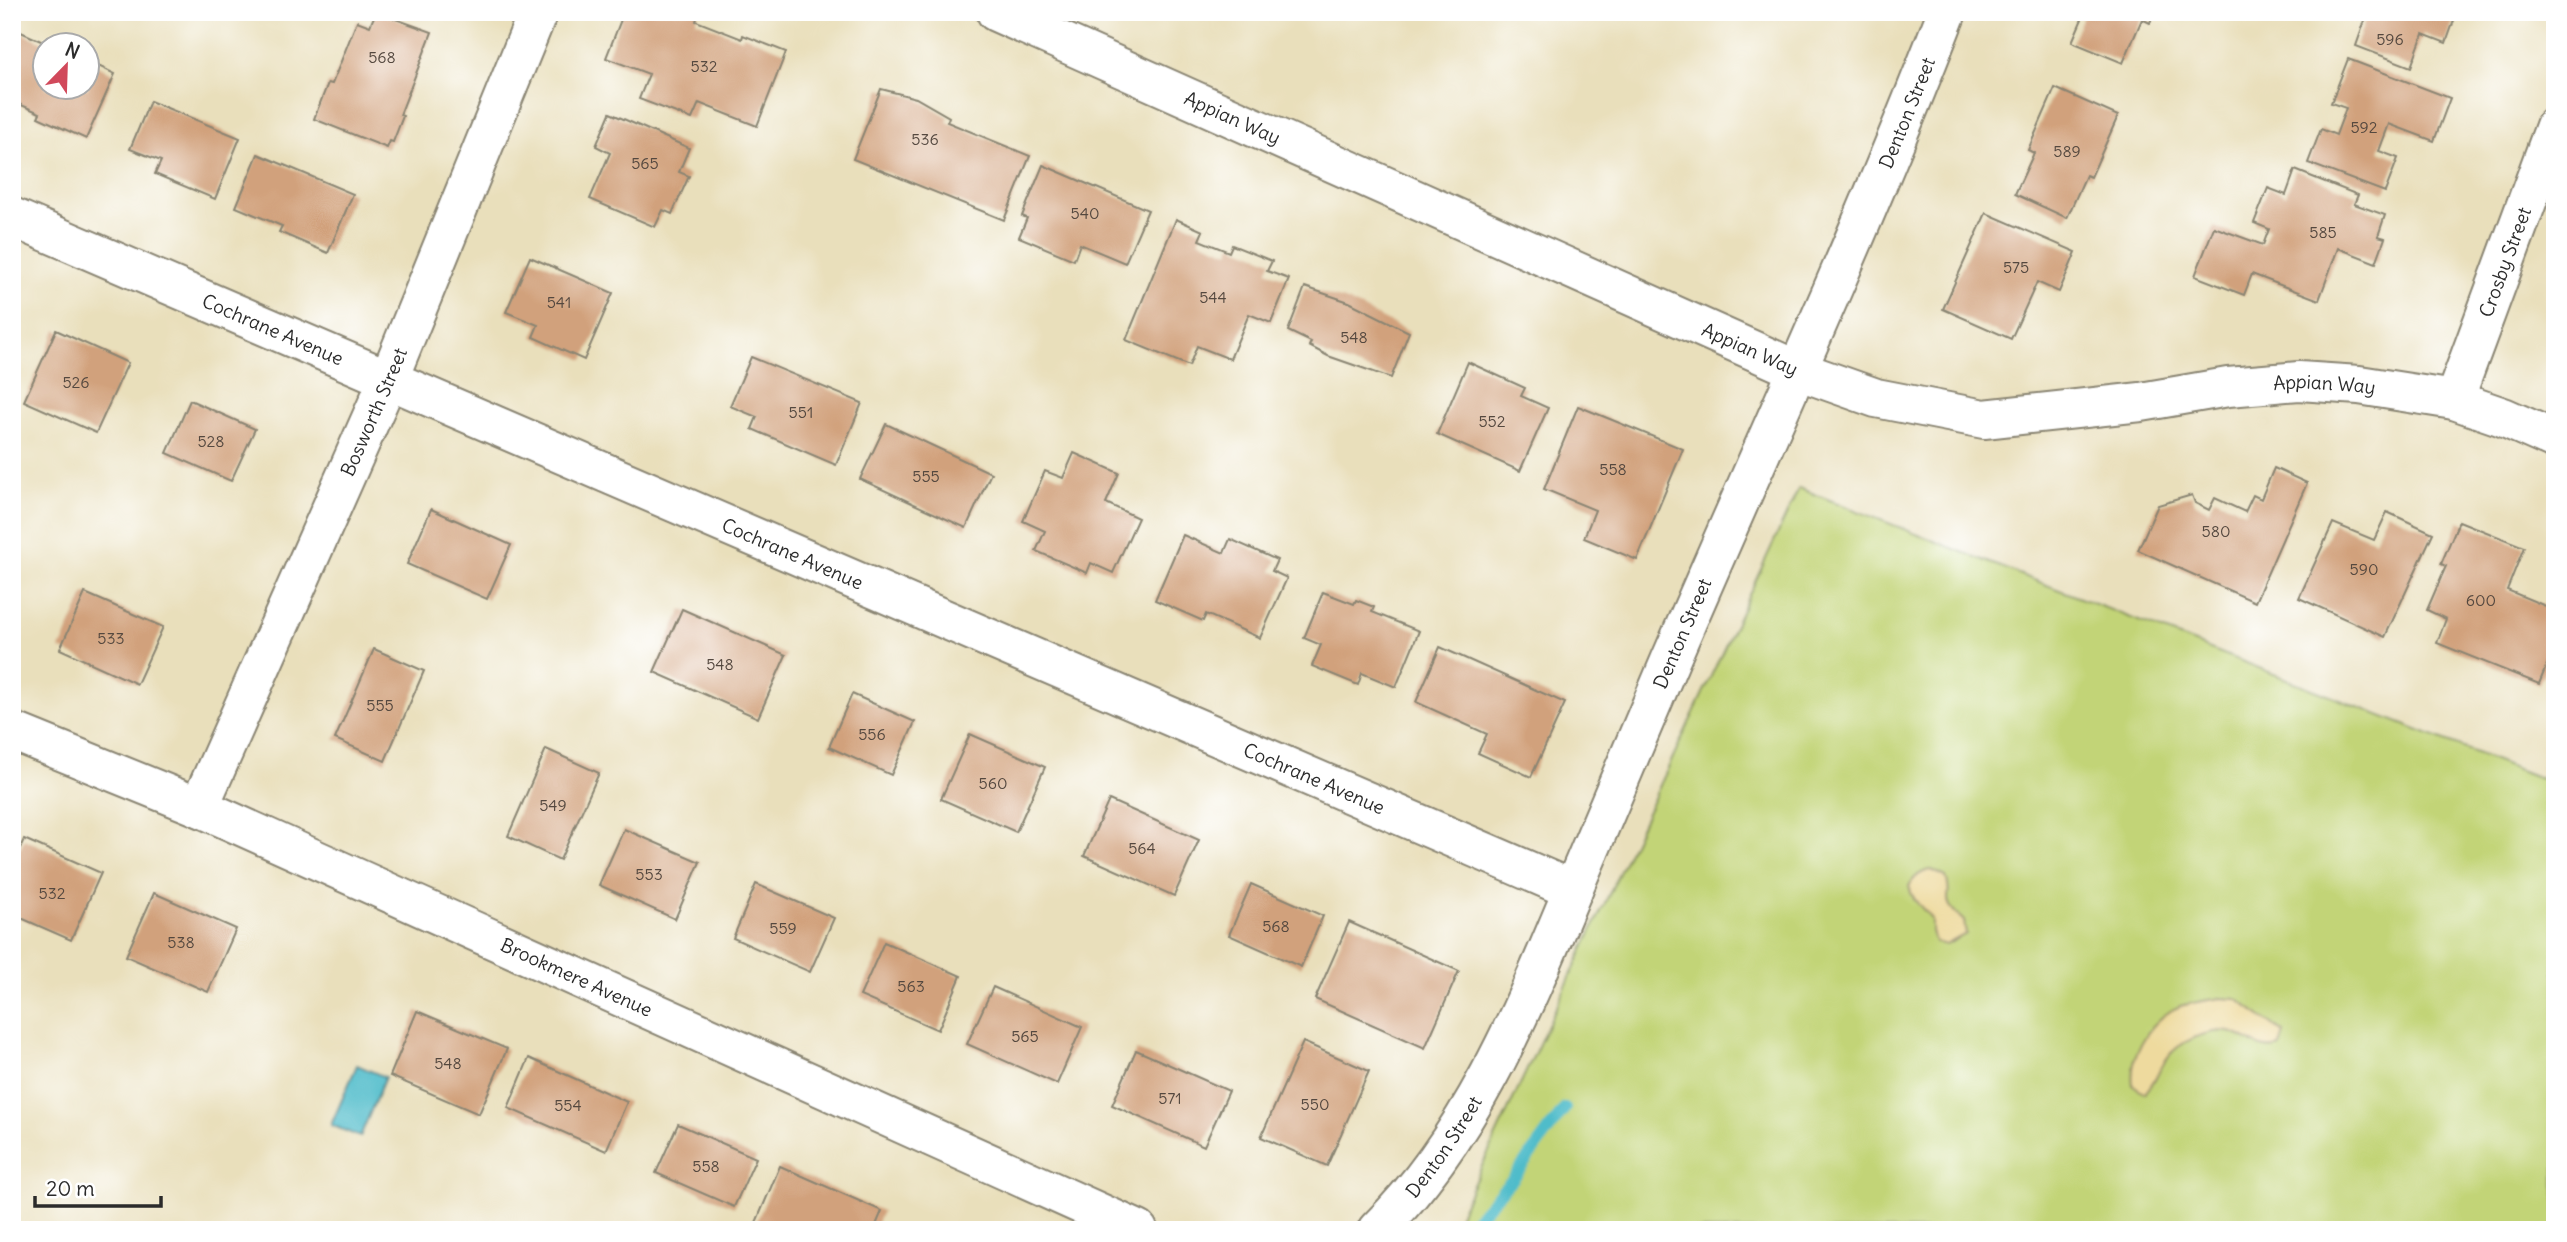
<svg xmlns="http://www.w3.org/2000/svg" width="2567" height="1242" font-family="Delius,sans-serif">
	<rect width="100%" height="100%" fill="#fff"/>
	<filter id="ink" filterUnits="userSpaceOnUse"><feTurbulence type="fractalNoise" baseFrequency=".0143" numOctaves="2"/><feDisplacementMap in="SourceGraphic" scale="14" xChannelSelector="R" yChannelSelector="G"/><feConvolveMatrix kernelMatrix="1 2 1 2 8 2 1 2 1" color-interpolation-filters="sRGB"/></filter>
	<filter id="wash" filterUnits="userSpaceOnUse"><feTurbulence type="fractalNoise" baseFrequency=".00686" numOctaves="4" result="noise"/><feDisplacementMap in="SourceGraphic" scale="28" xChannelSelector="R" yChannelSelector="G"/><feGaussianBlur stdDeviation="1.57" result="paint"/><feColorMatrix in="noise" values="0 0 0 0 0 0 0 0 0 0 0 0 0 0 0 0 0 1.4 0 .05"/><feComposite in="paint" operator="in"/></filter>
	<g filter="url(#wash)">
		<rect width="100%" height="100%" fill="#e9dfbb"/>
		<!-- green -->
		<path fill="#c2d477" stroke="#768051" stroke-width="2" d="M1799,488L2555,784V1230H1452Z"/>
		<!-- sand -->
		<g fill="#eeda9e" stroke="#8c8264" stroke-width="2">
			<path d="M1932,870L1946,877C1955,901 1936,896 1964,921L1966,934L1946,945L1935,942L1932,931V919C1923,908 1912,901 1909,886C1914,877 1921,871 1932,870Z"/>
			<path d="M2220,998L2237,999L2284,1033L2280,1047C2258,1054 2248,1035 2229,1032C2214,1029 2193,1037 2181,1045C2162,1057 2159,1078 2145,1093L2133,1085C2129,1057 2147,1025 2172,1010C2185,1002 2206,1001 2220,998Z"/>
		</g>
		<!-- water -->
		<path fill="#50bcca" stroke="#3e747a" stroke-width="2" d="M357,1065L385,1077L360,1137L331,1125Z"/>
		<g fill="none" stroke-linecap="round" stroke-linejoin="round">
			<!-- stream -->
			<path stroke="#50bcca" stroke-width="12" d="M1465,1230L1512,1180L1565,1108"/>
		</g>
		<g id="blocks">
			<!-- building -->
			<g fill="#d1a17b">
				<path d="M376,12L432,32L400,115L403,116L393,142L390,141L387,148L314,119L328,83L332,84L357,21L370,26Z"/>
				<path d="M624,12H699L696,21L742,39L743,35L786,52L757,126L699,103L692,119L639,99L649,74L606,58Z"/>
				<path d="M2085,12H2154L2150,23L2142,19L2123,63L2072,42Z"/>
				<path d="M2368,12H2457L2446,43L2423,34L2411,67L2356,46Z"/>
				<path d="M12,28L52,46H46V88H88V61L115,74L86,139L38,117L40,113L12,101Z"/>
				<path d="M2348,59L2450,98L2434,141L2389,124L2379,151L2398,158L2385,192L2308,163L2321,129L2336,135L2346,108L2331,103Z"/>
				<path d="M2055,88L2118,116L2091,177L2086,175L2067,218L2015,194L2034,153L2028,150Z"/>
				<path d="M881,89L916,98L949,117L947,122L1030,156L1004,220L853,159Z"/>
				<path d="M150,101L240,138L215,199L155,174L161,161L130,149Z"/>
				<path d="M610,113L689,148L679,172L689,176L672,214L663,210L655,227L590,199L610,153L596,146Z"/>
				<path d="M258,154L353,194L328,253L279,232L282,226L236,207Z"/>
				<path d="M1043,165L1148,210L1125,263L1080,244L1074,260L1019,237L1027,218L1022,216Z"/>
				<path d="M2295,170L2358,195L2354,204L2385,215L2378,236L2385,238L2376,263L2338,248L2319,300L2252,274L2244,295L2195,276L2214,227L2263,245L2269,229L2254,223L2268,188L2286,195Z"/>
				<path d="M1986,213L2076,252L2059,292L2037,282L2011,339L1943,309Z"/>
				<path d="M1176,219L1203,231L1199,240L1229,252L1232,245L1272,261L1267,271L1289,279L1271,323L1249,314L1230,359L1197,346L1189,366L1126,340Z"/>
				<path d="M530,257L613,293L584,360L533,337L538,325L506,312Z"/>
				<path d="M1305,287L1349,302L1409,332L1391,378L1328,356L1309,346L1311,342L1288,331Z"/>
				<path d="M56,330L128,363L96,433L24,401Z"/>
				<path d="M751,357L862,403L836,465L752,429L757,417L730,406Z"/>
				<path d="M1468,362L1525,388L1521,396L1548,408L1520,471L1437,434Z"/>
				<path d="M190,400L255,429L231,481L167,453Z"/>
				<path d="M1578,406L1683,449L1637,560L1584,538L1595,510L1544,489Z"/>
				<path d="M886,424L991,473L966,528L860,479Z"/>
				<path d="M1074,453L1119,473L1106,503L1138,518L1113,573L1091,563L1087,573L1036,551L1045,531L1023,521L1045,471L1063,478Z"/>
				<path d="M2274,468L2307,483L2255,602L2138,550L2158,505L2192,495L2195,503L2209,510L2215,498L2245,512L2253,495L2261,499Z"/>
				<path d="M431,509L511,545L487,599L407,564Z"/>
				<path d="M2387,512L2433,533L2385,637L2299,598L2333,523L2374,540Z"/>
				<path d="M2459,521L2524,547L2507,590L2555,610V645L2539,684L2437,643L2446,619L2427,610L2446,566L2441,564Z"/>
				<path d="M1183,535L1224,553L1230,539L1277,560L1272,571L1287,578L1260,638L1206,614L1203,621L1155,600Z"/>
				<path d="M1323,592L1354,604L1356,600L1374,607L1372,612L1419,631L1396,687L1362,673L1358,685L1312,666L1321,645L1304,638Z"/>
				<path d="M85,593L163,627L137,684L60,649Z"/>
				<path d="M682,609L786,655L758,718L654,672Z"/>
				<path d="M1440,647L1565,703L1531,777L1478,753L1487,734L1416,702Z"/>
				<path d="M374,649L424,671L385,761L335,739Z"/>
				<path d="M852,694L915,722L891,775L829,747Z"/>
				<path d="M970,734L1045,767L1016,832L941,799Z"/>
				<path d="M546,749L599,773L560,860L508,836Z"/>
				<path d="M1109,800L1199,840L1174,896L1084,856Z"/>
				<path d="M624,829L700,862L675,919L599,885Z"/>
				<path d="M24,839L101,873L71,940L12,914V867Z"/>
				<path d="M756,884L834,918L810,972L733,938Z"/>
				<path d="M1251,884L1323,916L1301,967L1229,935Z"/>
				<path d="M154,893L236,929L208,992L126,956Z"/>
				<path d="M1349,922L1459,971L1425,1048L1315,999Z"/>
				<path d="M884,942L961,976L938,1030L860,996Z"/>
				<path d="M993,987L1082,1027L1057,1084L967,1044Z"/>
				<path d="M417,1011L507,1049L479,1114L390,1076Z"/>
				<path d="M1303,1042L1369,1071L1327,1166L1261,1137Z"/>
				<path d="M1136,1050L1229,1091L1204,1146L1112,1105Z"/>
				<path d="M529,1058L627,1102L606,1151L508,1108Z"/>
				<path d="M678,1124L756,1158L734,1207L656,1173Z"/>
				<path d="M780,1166L882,1211L874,1230H766L755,1225Z"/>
			</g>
		</g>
	</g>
	<g filter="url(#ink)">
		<use href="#blocks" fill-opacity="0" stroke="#8a8573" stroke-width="2"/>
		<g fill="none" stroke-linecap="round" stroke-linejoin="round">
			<defs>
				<g id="street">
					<path id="s1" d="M996,12L1797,370L1876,398L1984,419L2141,402L2228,387L2299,381L2359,385L2454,400L2503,417L2555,440"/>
					<path id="s2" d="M12,217L1573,890"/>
					<path id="s3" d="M2454,400L2555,126"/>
					<path id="s4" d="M12,731L199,807L1138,1230"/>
					<path id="s5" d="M199,807L389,378L538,12"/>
					<path id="s6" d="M1377,1230C1471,1137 1522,1012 1572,892C1604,815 1638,738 1670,661C1763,445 1862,232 1947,12"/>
				</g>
			</defs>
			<!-- street casing -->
			<use href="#street" stroke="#8a8573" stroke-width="42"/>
			<!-- street -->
			<use href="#street" stroke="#fff" stroke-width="38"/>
		</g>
	</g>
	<g text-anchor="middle" stroke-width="5" stroke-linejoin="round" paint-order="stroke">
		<!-- number labels -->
		<g font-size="16" fill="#54483f">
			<text x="2390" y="45">596</text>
			<text x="382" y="63">568</text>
			<text x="704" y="72">532</text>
			<text x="2364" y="133">592</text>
			<text x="925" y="145">536</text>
			<text x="2067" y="157">589</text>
			<text x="645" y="169">565</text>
			<text x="1085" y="219">540</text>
			<text x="2323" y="238">585</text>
			<text x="2016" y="273">575</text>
			<text x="1213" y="303">544</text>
			<text x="559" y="308">541</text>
			<text x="1354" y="343">548</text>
			<text x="76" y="388">526</text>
			<text x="801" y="418">551</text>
			<text x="1492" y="427">552</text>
			<text x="211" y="447">528</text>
			<text x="1613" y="475">558</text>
			<text x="926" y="482">555</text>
			<text x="2216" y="537">580</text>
			<text x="2364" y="575">590</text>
			<text x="2481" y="606">600</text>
			<text x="111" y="644">533</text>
			<text x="720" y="670">548</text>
			<text x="380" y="711">555</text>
			<text x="872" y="740">556</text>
			<text x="993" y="789">560</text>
			<text x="553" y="811">549</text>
			<text x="1142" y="854">564</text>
			<text x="649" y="880">553</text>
			<text x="52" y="899">532</text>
			<text x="1276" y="932">568</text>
			<text x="783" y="934">559</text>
			<text x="181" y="948">538</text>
			<text x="911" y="992">563</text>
			<text x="1025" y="1042">565</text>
			<text x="448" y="1069">548</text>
			<text x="1170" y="1104">571</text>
			<text x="1315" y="1110">550</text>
			<text x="568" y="1111">554</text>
			<text x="706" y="1172">558</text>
		</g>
		<!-- street labels -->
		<g font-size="19" fill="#2b2b2b" stroke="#fff">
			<text dy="7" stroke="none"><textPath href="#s6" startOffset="1241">Denton Street</textPath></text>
			<text dy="7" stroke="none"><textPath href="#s1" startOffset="259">Appian Way</textPath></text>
			<text dy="7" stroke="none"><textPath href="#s3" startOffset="147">Crosby Street</textPath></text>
			<text dy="7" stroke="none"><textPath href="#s2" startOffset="284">Cochrane Avenue</textPath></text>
			<text dy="7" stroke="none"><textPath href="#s1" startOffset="826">Appian Way</textPath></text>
			<text dy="7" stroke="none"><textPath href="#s1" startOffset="1414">Appian Way</textPath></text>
			<text dy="7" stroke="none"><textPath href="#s5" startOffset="432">Bosworth Street</textPath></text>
			<text dy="7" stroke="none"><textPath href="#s2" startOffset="850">Cochrane Avenue</textPath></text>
			<text dy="7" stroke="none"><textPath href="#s6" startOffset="674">Denton Street</textPath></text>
			<text dy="7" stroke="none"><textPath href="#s2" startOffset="1418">Cochrane Avenue</textPath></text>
			<text dy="7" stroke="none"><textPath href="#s4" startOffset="616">Brookmere Avenue</textPath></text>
			<text dy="7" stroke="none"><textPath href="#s6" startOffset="107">Denton Street</textPath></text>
		</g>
	</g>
	<!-- margin -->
	<rect width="2567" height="1242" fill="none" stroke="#fff" stroke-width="42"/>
	<!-- north arrow -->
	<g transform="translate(66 66) rotate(23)"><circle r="33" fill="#ffffff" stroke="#aaaaaa" stroke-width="2"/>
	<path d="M0-5L12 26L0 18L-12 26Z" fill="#d1495b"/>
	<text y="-10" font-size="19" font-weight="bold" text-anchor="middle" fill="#2b2b2b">N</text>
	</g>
	<!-- scale -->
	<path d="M35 1196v10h126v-10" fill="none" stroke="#2b2b2b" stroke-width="3.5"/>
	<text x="46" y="1196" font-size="21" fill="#2b2b2b" stroke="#ffffff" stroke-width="5" paint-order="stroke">20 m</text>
</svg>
